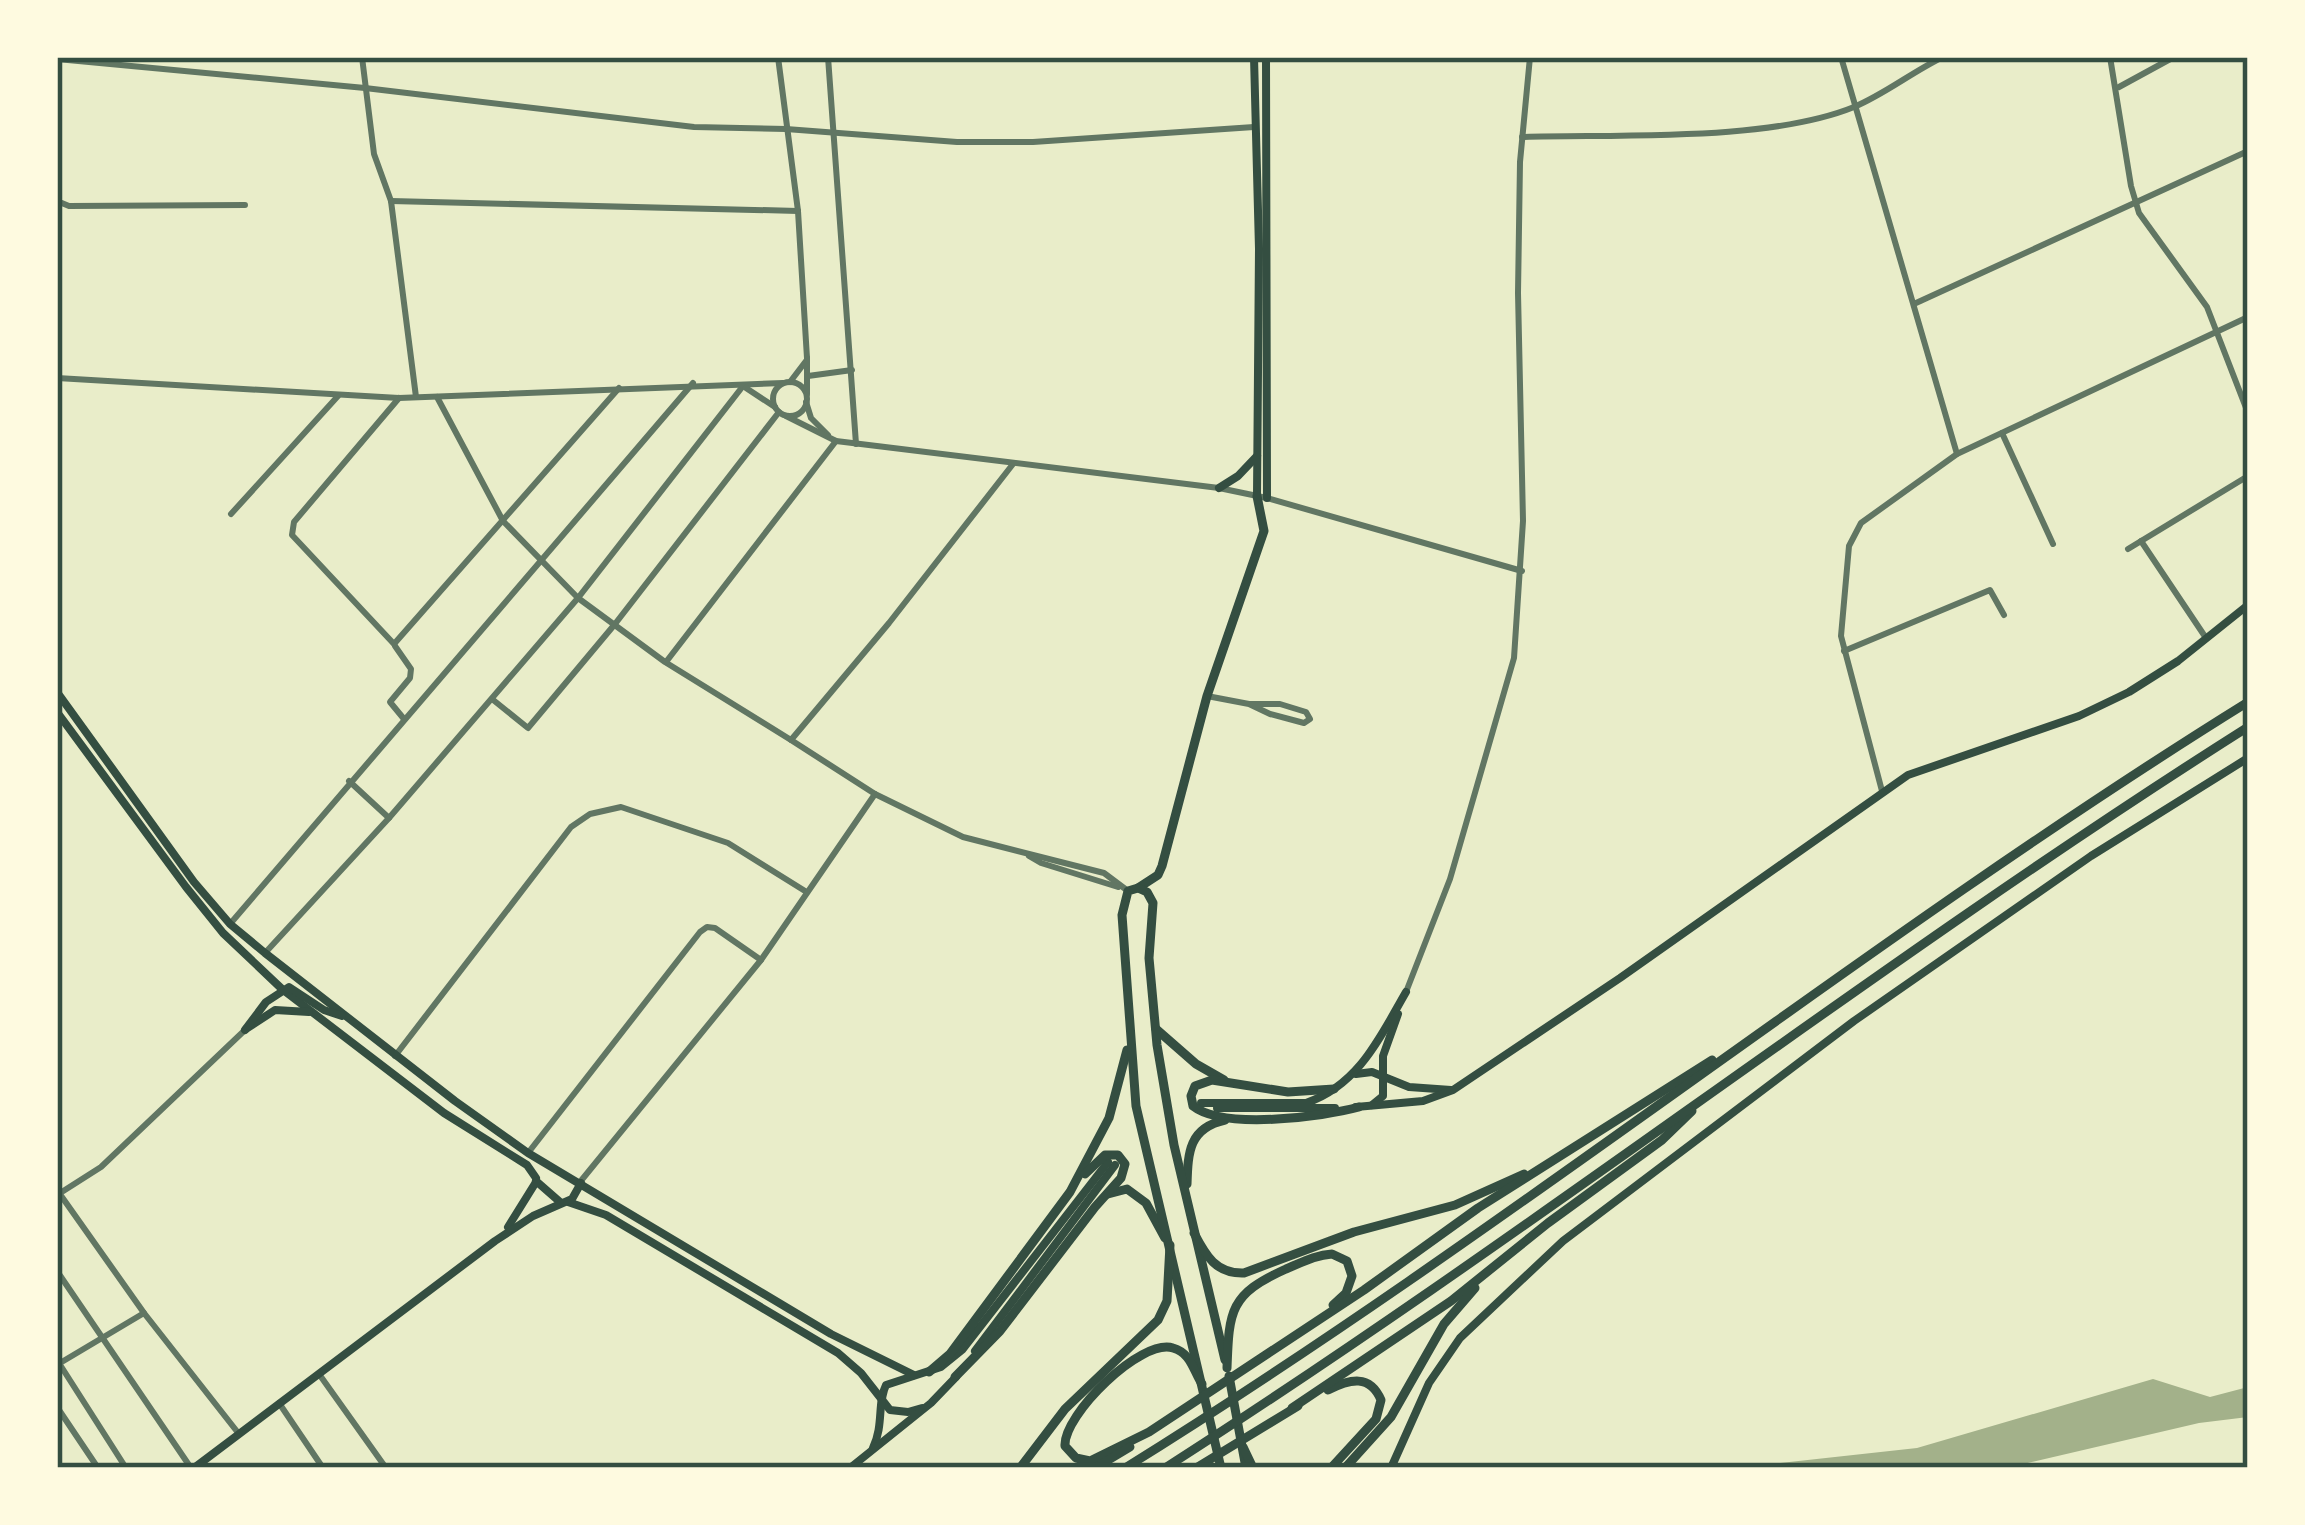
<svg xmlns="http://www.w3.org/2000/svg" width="2305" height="1525" font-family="Bitter,serif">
	<rect width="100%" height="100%" fill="#e9edc9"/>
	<!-- water -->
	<path fill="#a3b18a" d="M2153,1379L2210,1397L2248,1387V1417L2199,1423L2006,1468H1736L1917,1448Z"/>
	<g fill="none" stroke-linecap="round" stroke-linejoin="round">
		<!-- minor -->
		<g stroke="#617663" stroke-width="6">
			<path d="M362,57L374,154L391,201L416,397"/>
			<path d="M778,57L798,211L807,358"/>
			<path d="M828,57L856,444"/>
			<path d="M1841,57L1957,454"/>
			<path d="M2110,57L2131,186L2139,213L2207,307L2248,413"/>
			<path d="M57,59L365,88L694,127L786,129L957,142H1033L1254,127"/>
			<path d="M2119,87L2174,57"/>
			<path d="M1522,137C1617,134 1768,142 1854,107C1885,94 1912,72 1943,57"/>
			<path d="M57,201L69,206L245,205"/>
			<path d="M391,201L798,211"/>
			<path d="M1916,303L2248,151"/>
			<path d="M808,376L852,370"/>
			<path d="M437,397L503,521L578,598L665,662L791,740L889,623L1013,464"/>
			<path d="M399,398L294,522L292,535L394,644L619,388"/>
			<path d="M2002,433L2053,544"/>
			<path d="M231,514L338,396"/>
			<path d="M2141,541L2206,638"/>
			<path d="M2128,549L2248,476"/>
			<path d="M395,646L411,669L410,678L390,702L404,719"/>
			<path d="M1844,651L1990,590L2004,615"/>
			<path d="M666,662L836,441"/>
			<path d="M1207,696L1249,704L1270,714L1304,723L1310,719L1306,712L1280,704H1249"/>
			<path d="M492,699L528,728L615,624L779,412"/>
			<path d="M791,740L875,794L963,837L1104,873L1128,891"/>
			<path d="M349,781L389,818"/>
			<path d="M1882,791L1841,636L1849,546L1861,523L1957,454L2248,317"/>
			<path d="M1029,856L1041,863L1118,887"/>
			<path d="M230,924L693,383"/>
			<path d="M265,953L389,818L578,598L743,386"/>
			<path d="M395,1056L571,827L590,814L621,807L728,843L805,891"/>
			<path d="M528,1153L700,932L707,927L715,928L761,960"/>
			<path d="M580,1182L761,960L875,794"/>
			<path d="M57,1190L144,1313L239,1434"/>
			<path d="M57,1271L191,1468"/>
			<path d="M57,1360L126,1468"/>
			<path d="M60,1363L144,1313"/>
			<path d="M319,1374L386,1468"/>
			<path d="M279,1403L323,1468"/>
			<path d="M57,1407L98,1468"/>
		</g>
		<!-- tertiary -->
		<g stroke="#617663" stroke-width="6">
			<path d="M57,378L399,398L783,383"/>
			<path d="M790,382L806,361"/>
			<circle cx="790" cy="399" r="17"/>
			<path d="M746,388L775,407"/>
			<path d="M807,394V358"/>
			<path d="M806,402L811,418L828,435"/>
			<path d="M786,416L836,441L1219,488L1267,498L1522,571"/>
			<path d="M1406,992L1450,879L1514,658L1523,521L1518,293L1520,162L1530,57"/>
			<path d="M57,1195L101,1167L245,1030"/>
		</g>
		<!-- secondary -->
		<g stroke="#344e41" stroke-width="8">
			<path d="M1254,57L1259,249L1257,496"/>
			<path d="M1266,57L1267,498"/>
			<path d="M1219,488L1238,476L1257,456"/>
			<path d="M57,692L194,882L230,924L265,953L455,1101L528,1153L831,1334L914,1375"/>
			<path d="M57,712L186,887L223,933L282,989L444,1113L527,1165L536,1178"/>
			<path d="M246,1029L275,1010L309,1012"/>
			<path d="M245,1030L266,1002L289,987L324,1010L342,1016"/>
			<path d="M1356,1074L1372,1072L1409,1087L1451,1090"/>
			<path d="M1201,1103H1306C1359,1085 1380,1037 1406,992"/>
			<path d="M1372,1105L1383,1096V1056L1398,1014"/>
			<path d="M1356,1107L1423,1101L1453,1090L1620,978L1908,775L2079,716L2129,692L2178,661L2248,605"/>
			<path d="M1217,1108H1335"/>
			<path d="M536,1181L560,1202"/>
			<path d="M568,1202L606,1215L838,1353L861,1373L890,1410L908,1412L922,1408"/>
			<path d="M508,1227L536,1182"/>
			<path d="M975,1351L1115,1165"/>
			<path d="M873,1448C884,1425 877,1403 886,1385L941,1367L962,1350L1108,1162"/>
			<path d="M194,1468L495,1241L533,1216L572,1199L581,1183"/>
			<path d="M850,1468L931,1403L956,1377"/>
			<path d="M1391,1468L1429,1383L1460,1338L1563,1241L1854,1021L2091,856L2248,758"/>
		</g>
		<!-- primary -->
		<g stroke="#344e41" stroke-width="9">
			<path d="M1138,888L1158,875L1162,866L1207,696L1264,531L1257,496"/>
			<path d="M1156,1029L1196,1064L1224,1080"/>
			<path d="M1334,1089L1288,1092L1212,1080L1195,1086L1191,1096L1193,1106C1223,1130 1322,1117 1359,1107"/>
			<path d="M1187,1184C1188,1152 1189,1128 1225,1120"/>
			<path d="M1108,1194L1127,1189L1146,1203L1165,1238"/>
			<path d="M929,1372L950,1354L1070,1192L1109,1118L1127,1050"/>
			<path d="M1229,1376L1246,1468"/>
			<path d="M955,1377L1000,1331L1095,1207L1121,1178L1125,1164L1118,1155H1105L1085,1174"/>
			<path d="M1221,1468L1136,1106L1122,915L1128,891L1138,888L1147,892L1153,903L1149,958L1157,1045L1174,1145L1225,1360"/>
		</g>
		<!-- motorway -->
		<g stroke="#344e41" stroke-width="9">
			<path d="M1194,1233C1206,1256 1216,1274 1244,1273L1354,1232L1455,1205L1524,1174"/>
			<path d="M1227,1368C1229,1310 1230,1294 1286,1269C1301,1263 1315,1255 1332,1254L1347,1261L1352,1276L1346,1293L1333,1305"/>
			<path d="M1202,1384C1193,1370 1191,1353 1173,1348C1141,1338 1063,1415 1065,1446L1076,1458L1090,1461L1149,1432L1364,1290L1478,1208L1712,1060"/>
			<path d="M1328,1390C1350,1379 1370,1374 1381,1400L1376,1419L1331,1468"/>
			<path d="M1292,1408L1451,1301L1548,1223L1662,1140L1692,1111"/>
			<path d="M1243,1447L1253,1468"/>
			<path d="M1020,1468L1065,1409L1158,1320L1167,1301L1170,1245"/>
			<path d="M1095,1468L1130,1447"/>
			<path d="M1125,1468C1510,1229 1863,941 2248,702"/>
			<path d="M1165,1468C1534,1232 1878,961 2248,727"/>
			<path d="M1196,1468L1298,1406"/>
			<path d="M1345,1468L1391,1417L1444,1324L1475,1288"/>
		</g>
	</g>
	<!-- border -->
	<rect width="2305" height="1525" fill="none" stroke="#fefae0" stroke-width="120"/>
	<rect x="60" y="60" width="2185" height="1405" fill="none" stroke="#344e41" stroke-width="4.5"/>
</svg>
